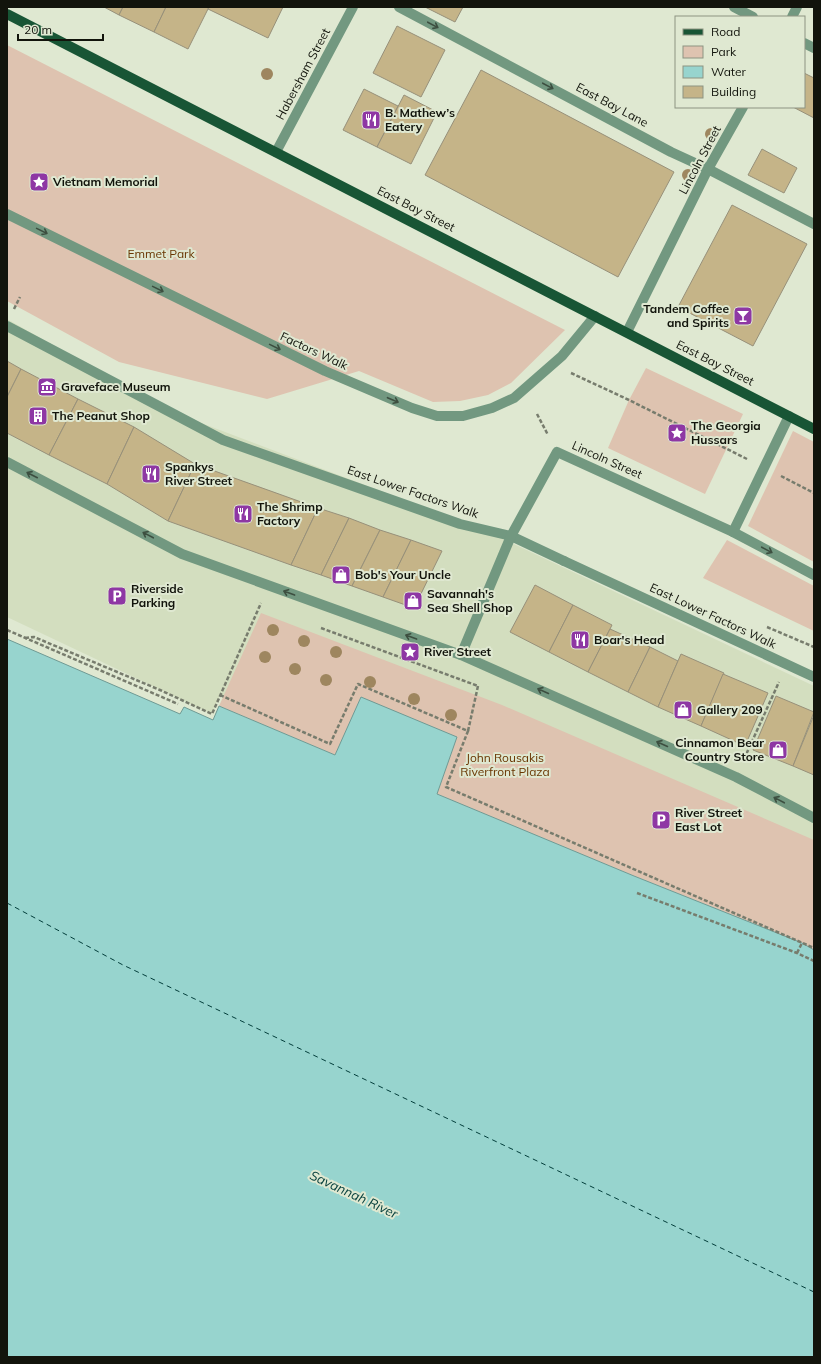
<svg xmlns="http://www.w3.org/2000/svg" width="821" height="1364" font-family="Mulish,sans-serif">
	<rect width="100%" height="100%" fill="#dfe8d1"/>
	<!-- built -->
	<path fill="#d3debf" d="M7,319L167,410L484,530L814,686V950L330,744L220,695L212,714L7,617Z"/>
	<!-- green -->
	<g fill="#dec3b0">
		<path d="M7,45L565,330L511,383L488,395L460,401L433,402L359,371L267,399L119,362L7,301Z"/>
		<path d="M646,368L743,414L705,494L608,448L629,400Z"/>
		<path d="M793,431L814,442V562L748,526Z"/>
		<path d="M727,540L814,586V631L703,578Z"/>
		<path d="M261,613L502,705L814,840V950L802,943L634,876L436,794L362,697L335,755L219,706Z"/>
	</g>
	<!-- water -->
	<path fill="#97d4ce" stroke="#6f9a94" d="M7,639L180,714L184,707L213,720L219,706L335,755L361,697L457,737L437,794L634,876L802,943L814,950V1357H7Z"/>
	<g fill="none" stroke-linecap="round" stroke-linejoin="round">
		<!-- ferry -->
		<path stroke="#033e3b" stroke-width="1" stroke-dasharray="5 4" stroke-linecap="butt" d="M7,903L123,965L814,1292"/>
	</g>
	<!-- building -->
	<g fill="#c5b488" stroke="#97907a">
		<path d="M104,7H123L119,15Z"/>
		<path d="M123,7H166L154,32L119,15Z"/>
		<path d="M166,7H209L188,49L154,32Z"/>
		<path d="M209,7H283L268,38L208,9Z"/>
		<path d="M425,7H463L455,22Z"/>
		<path d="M397,26L445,50L421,97L373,73Z"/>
		<path d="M481,70L674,172L618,277L425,175Z"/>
		<path d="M804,73L814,78V118L793,107H804Z"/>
		<path d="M364,89L398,106L377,147L343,130Z"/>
		<path d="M404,95L437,112L411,164L377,147Z"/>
		<path d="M762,149L797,168L784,193L748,175Z"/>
		<path d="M732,205L807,244L753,346L678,307Z"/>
		<path d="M7,361L21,369L7,397Z"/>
		<path d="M21,369L78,399L49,455L7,433V397Z"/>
		<path d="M78,399L134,427L107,484L49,455Z"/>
		<path d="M134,427L195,464L168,521L107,484Z"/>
		<path d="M195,464L318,508L291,565L168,521Z"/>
		<path d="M318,508L349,518L321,575L291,565Z"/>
		<path d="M349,518L380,530L352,586L321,575Z"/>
		<path d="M380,530L411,540L383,597L352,586Z"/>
		<path d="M411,540L442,551L414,608L383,597Z"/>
		<path d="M535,585L573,605L549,652L510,632Z"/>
		<path d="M573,605L612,625L588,672L549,652Z"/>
		<path d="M610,629L650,647L628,692L588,672Z"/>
		<path d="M650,647L678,661L658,707L628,692Z"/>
		<path d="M681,654L724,673L701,726L658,707Z"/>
		<path d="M723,674L768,693L745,746L701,726Z"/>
		<path d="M776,696L814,712L793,766L753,750Z"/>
		<path d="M814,715V775L793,766Z"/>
	</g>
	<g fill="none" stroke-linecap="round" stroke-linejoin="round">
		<!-- path -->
		<g stroke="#777c6d" stroke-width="2.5" stroke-dasharray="4 2" stroke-linecap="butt">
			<path d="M14,309L20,297"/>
			<path d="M571,373L629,400L747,459"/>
			<path d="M537,414L548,435"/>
			<path d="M781,476L814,493"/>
			<path d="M767,627L814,647"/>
			<path d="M321,628L478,686"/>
			<path d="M7,630L178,704"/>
			<path d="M25,638L34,637L160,690L212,714L261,603"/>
			<path d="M220,695L330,744L358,684L468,731L446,787L814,948"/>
			<path d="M468,731L478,686"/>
			<path d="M744,759L779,682"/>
			<path d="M637,893L797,953L814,961"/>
			<path d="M797,953L802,943"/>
		</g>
		<!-- service -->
		<g stroke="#729880" stroke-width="10">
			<path d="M399,7L671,152L708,169L814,224"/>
			<path d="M7,326L223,440L460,524L511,536L564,561"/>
		</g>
		<!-- minor -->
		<g stroke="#729880" stroke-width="10">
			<path d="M734,7L753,17"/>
			<path d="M792,17L797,7"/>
			<path d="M804,43L814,48"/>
			<path d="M276,152L353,7"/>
			<path d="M7,214L325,371L412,408L437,416H463L492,408L514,398L562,356L595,316"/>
			<path d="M627,332L708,169L743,107"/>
			<path d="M7,462L182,554L461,655L736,777L814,818"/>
			<path d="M733,532L789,416"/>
			<path d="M564,561L814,677"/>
			<path d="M461,655L511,536L557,452L733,532L814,575"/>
		</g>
		<!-- primary -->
		<path stroke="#185535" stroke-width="10" d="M7,14L814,429"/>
	</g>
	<!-- trees -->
	<g fill="#9e865f">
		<circle cx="267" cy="74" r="6"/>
		<circle cx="711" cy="134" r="6"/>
		<circle cx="688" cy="175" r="6"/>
		<circle cx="273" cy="630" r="6"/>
		<circle cx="304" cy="641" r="6"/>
		<circle cx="336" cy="652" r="6"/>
		<circle cx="265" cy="657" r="6"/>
		<circle cx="295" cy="669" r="6"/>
		<circle cx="326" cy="680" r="6"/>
		<circle cx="370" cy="682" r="6"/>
		<circle cx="414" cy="699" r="6"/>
		<circle cx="451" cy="715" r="6"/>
	</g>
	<!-- one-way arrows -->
	<defs><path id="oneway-shaft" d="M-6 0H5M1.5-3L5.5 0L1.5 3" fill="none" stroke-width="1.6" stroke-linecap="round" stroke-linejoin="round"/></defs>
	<g stroke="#3d4f40">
		<use href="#oneway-shaft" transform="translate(433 25) rotate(28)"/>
		<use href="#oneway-shaft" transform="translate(548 86) rotate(28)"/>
		<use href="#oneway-shaft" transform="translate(42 231) rotate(26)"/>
		<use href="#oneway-shaft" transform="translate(158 289) rotate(26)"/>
		<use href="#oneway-shaft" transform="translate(275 347) rotate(26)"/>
		<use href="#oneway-shaft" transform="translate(393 400) rotate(23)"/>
		<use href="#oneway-shaft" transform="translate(32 475) rotate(-153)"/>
		<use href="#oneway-shaft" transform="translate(148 535) rotate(-152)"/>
		<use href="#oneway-shaft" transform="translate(767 550) rotate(28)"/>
		<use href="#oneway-shaft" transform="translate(289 593) rotate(-160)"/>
		<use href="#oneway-shaft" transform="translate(411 637) rotate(-160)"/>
		<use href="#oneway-shaft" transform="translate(543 691) rotate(-156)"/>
		<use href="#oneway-shaft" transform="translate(662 744) rotate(-156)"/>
		<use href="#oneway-shaft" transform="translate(779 800) rotate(-152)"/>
	</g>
	<!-- icons -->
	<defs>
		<symbol id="restaurant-square" viewBox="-11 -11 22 22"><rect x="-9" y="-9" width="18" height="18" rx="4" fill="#8e37a4" stroke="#dfe8d1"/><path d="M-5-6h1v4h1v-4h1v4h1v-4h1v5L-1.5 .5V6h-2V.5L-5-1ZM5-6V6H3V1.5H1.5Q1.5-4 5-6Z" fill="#fff"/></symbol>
		<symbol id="sight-square" viewBox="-11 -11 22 22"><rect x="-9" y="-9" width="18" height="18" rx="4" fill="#8e37a4" stroke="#dfe8d1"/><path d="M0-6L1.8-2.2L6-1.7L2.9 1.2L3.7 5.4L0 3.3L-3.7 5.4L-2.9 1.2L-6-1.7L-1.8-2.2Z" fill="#fff"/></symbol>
		<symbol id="bar-square" viewBox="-11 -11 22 22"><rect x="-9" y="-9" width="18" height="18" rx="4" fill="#8e37a4" stroke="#dfe8d1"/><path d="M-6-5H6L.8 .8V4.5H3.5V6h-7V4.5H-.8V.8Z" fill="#fff"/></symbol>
		<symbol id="museum-square" viewBox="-11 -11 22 22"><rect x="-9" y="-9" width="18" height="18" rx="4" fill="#8e37a4" stroke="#dfe8d1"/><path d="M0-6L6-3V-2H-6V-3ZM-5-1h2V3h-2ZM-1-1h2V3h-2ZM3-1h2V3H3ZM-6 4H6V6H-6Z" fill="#fff"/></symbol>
		<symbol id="building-square" viewBox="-11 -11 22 22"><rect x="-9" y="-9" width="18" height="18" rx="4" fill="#8e37a4" stroke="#dfe8d1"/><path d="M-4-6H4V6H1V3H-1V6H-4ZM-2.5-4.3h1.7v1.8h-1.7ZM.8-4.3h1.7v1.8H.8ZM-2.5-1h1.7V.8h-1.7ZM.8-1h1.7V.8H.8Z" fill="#fff"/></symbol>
		<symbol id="shop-square" viewBox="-11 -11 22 22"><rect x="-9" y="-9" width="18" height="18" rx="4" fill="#8e37a4" stroke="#dfe8d1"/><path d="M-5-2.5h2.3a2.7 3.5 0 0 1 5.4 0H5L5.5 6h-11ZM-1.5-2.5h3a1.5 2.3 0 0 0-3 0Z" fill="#fff"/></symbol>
		<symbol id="parking-square" viewBox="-11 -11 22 22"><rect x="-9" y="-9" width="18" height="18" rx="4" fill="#8e37a4" stroke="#dfe8d1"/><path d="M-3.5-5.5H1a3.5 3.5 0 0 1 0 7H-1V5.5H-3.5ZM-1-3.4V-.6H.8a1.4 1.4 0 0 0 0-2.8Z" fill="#fff"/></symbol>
	</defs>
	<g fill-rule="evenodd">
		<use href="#restaurant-square" x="360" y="109" width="22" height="22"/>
		<use href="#sight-square" x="28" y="171" width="22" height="22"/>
		<use href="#bar-square" x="732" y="305" width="22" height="22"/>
		<use href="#museum-square" x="36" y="376" width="22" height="22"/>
		<use href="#building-square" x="27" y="405" width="22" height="22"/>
		<use href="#sight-square" x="666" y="422" width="22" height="22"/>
		<use href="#restaurant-square" x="140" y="463" width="22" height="22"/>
		<use href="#restaurant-square" x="232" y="503" width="22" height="22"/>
		<use href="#shop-square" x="330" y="564" width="22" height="22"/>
		<use href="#parking-square" x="106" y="585" width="22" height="22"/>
		<use href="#shop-square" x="402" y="590" width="22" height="22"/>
		<use href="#restaurant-square" x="569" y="629" width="22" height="22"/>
		<use href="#sight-square" x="399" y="641" width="22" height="22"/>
		<use href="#shop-square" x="672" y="699" width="22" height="22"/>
		<use href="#shop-square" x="767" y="739" width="22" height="22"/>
		<use href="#parking-square" x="650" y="809" width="22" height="22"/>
	</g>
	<g text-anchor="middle" stroke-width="4" stroke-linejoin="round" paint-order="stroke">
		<!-- street labels -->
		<g font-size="12" fill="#12140c" stroke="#dfe8d1">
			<text transform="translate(303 74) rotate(-62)" y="4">Habersham Street</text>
			<text transform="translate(612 105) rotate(28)" y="4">East Bay Lane</text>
			<text transform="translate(700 160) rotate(-62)" y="4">Lincoln Street</text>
			<text transform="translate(416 209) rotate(27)" y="4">East Bay Street</text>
			<text transform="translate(314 351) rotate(25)" y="4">Factors Walk</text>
			<text transform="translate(715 363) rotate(27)" y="4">East Bay Street</text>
			<text transform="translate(607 460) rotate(24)" y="4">Lincoln Street</text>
			<text transform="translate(413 492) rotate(19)" y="4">East Lower Factors Walk</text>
			<text transform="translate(713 616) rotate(25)" y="4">East Lower Factors Walk</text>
		</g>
		<!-- poi labels -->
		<g font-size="12" font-weight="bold" fill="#12140c" stroke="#dfe8d1" text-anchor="start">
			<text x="385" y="117">B. Mathew’s<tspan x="385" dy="14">Eatery</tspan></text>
			<text x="53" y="186">Vietnam Memorial</text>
			<text x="729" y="313" text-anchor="end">Tandem Coffee<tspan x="729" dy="14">and Spirits</tspan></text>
			<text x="61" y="391">Graveface Museum</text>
			<text x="52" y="420">The Peanut Shop</text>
			<text x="691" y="430">The Georgia<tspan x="691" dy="14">Hussars</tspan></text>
			<text x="165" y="471">Spankys<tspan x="165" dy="14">River Street</tspan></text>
			<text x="257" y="511">The Shrimp<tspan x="257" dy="14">Factory</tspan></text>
			<text x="355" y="579">Bob's Your Uncle</text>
			<text x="131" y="593">Riverside<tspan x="131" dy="14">Parking</tspan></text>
			<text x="427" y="598">Savannah's<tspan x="427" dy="14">Sea Shell Shop</tspan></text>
			<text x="594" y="644">Boar's Head</text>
			<text x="424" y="656">River Street</text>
			<text x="697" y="714">Gallery 209</text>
			<text x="764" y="747" text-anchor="end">Cinnamon Bear<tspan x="764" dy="14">Country Store</tspan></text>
			<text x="675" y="817">River Street<tspan x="675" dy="14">East Lot</tspan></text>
		</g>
		<!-- park labels -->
		<g font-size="12" fill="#693602" stroke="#dfe8d1">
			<text x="161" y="258">Emmet Park</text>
			<text x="505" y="762">John Rousakis<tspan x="505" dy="14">Riverfront Plaza</tspan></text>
		</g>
		<!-- water labels -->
		<g font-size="13" font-style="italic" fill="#033e3b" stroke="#dfe8d1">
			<text transform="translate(354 1194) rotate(25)" y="5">Savannah River</text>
		</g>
	</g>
	<!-- border -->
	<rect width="821" height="1364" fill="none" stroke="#12140c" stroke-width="16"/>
	<!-- legend -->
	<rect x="675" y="16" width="130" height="92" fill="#dfe8d1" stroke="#8d9382"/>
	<rect x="683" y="29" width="20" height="6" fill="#185535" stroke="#8d9382"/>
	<text x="711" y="36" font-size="12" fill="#12140c">Road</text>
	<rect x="683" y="46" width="20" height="12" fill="#dec3b0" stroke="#8d9382"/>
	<text x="711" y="56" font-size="12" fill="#12140c">Park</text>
	<rect x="683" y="66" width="20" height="12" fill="#97d4ce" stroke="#8d9382"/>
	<text x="711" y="76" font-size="12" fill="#12140c">Water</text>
	<rect x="683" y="86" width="20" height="12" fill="#c5b488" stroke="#8d9382"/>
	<text x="711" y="96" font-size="12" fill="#12140c">Building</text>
	<!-- scale -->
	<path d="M18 34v6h85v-6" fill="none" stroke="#12140c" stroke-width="2"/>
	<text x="24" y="34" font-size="12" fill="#12140c" stroke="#dfe8d1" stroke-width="3" paint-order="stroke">20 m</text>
</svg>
